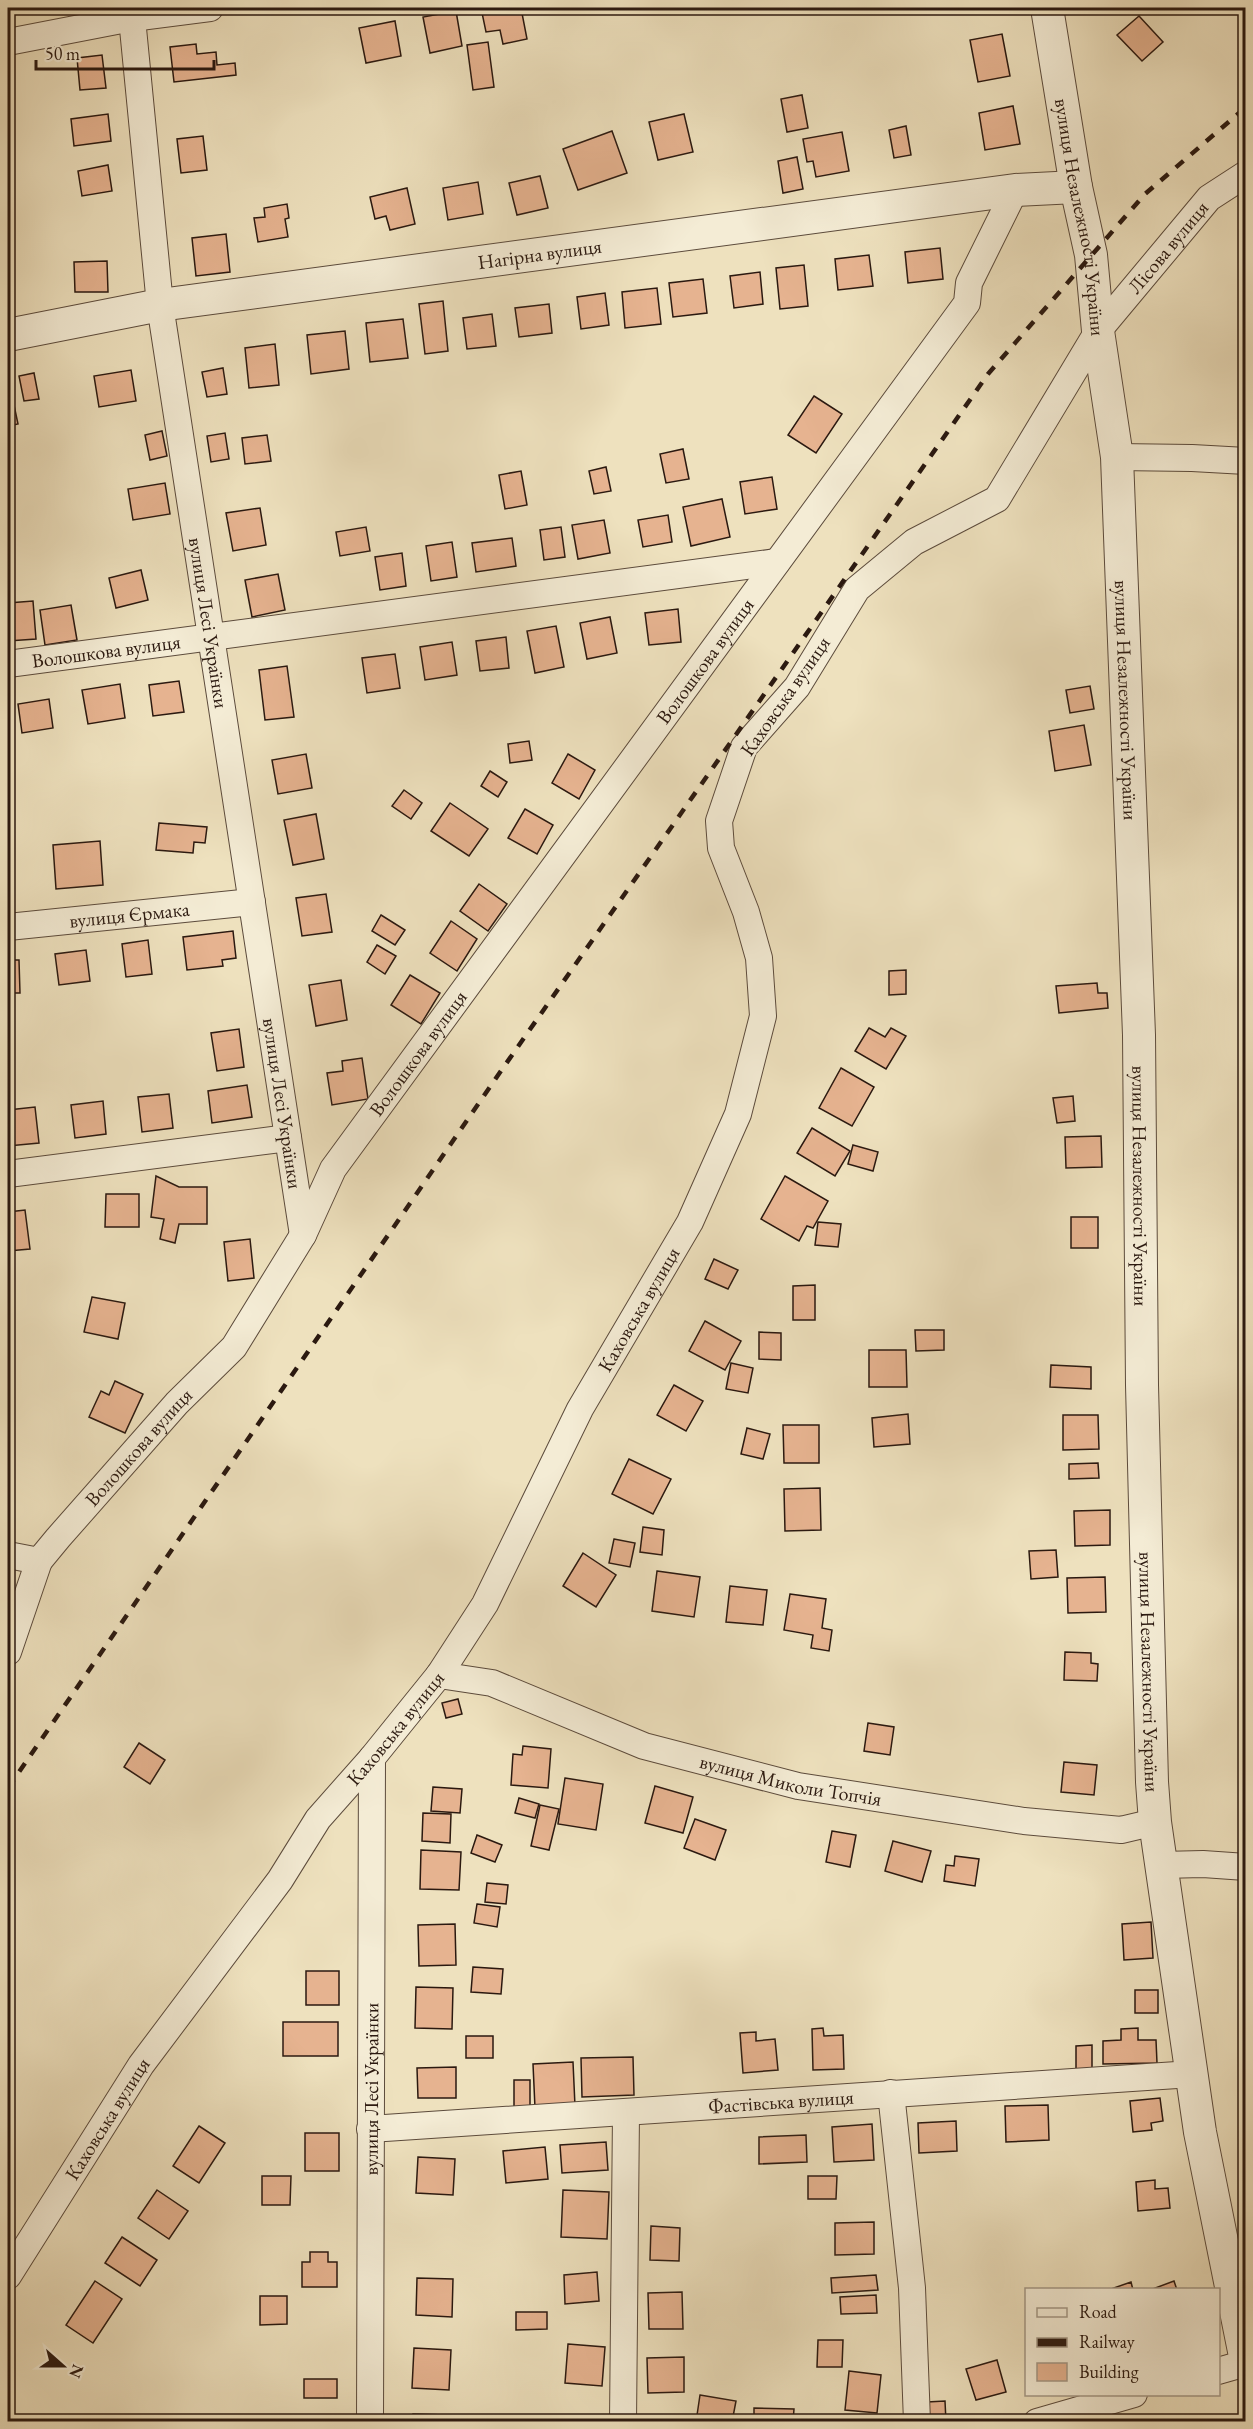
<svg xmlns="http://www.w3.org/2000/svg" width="1253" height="2429" font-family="'EB Garamond',serif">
	<rect width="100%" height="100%" fill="#eee1be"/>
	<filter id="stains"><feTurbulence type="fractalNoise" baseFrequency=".00333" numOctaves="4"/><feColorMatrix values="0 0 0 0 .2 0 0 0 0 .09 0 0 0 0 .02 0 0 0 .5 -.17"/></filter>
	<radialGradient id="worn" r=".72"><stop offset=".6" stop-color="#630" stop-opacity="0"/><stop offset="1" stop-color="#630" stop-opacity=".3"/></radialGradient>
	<!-- building -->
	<g fill="#e6b390" stroke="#2b1910" stroke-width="1.5">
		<path d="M481,8H521L527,39L503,44L500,30L486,32Z"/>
		<path d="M456,11L462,46L430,53L423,17Z"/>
		<path d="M1139,16L1163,42L1142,61L1117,35Z"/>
		<path d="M395,21L401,56L366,63L359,28Z"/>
		<path d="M1002,34L1010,76L978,82L970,40Z"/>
		<path d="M488,42L494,87L473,90L467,45Z"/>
		<path d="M196,44L197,54L216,52L217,65L235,63L236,75L174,82L170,47Z"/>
		<path d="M102,55L106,88L80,90L77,58Z"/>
		<path d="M802,95L808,128L787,132L781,99Z"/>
		<path d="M1013,106L1020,144L985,150L979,113Z"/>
		<path d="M108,114L111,141L74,146L71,119Z"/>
		<path d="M684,114L693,152L658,160L649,122Z"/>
		<path d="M906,126L911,155L894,158L889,130Z"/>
		<path d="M612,131L627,173L578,190L563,149Z"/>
		<path d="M842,132L849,171L816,177L813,161L807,162L803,139Z"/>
		<path d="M203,136L207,170L181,173L177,139Z"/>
		<path d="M797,157L803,189L783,193L778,161Z"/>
		<path d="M108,165L112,191L82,196L78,171Z"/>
		<path d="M540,176L548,208L517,215L509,183Z"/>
		<path d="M478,182L483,214L448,220L443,188Z"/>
		<path d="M407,188L415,224L390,230L386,216L375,219L370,197Z"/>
		<path d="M287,204L289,218L285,219L288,237L258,242L254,218L265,217L264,208Z"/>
		<path d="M226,234L230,272L196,276L192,238Z"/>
		<path d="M940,248L943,279L908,283L905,252Z"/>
		<path d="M869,255L873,286L838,290L835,259Z"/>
		<path d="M107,261L108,292H75L74,262Z"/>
		<path d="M804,265L808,306L780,309L776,268Z"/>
		<path d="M760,272L763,304L734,308L730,276Z"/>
		<path d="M703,279L707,313L673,317L669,283Z"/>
		<path d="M657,288L661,324L625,328L622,292Z"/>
		<path d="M605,293L609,325L581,329L577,297Z"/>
		<path d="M443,301L448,351L425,354L419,304Z"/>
		<path d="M549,304L552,333L519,337L515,308Z"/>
		<path d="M492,314L496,346L467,349L463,318Z"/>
		<path d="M403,319L408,358L370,362L366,323Z"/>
		<path d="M345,331L349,369L311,374L307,335Z"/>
		<path d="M275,344L279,385L249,388L245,348Z"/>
		<path d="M223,368L227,394L207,397L202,372Z"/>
		<path d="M131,370L136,401L99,407L94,376Z"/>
		<path d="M34,373L39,399L24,401L19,376Z"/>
		<path d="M11,391L18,424L8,426V392Z"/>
		<path d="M814,396L842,414L816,453L788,435Z"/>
		<path d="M162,431L167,456L150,460L145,435Z"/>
		<path d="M225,433L229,459L211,462L207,436Z"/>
		<path d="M267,435L271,461L245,464L242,438Z"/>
		<path d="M683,449L689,479L666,483L660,454Z"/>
		<path d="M606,467L611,491L594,494L589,471Z"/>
		<path d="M521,471L527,505L505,509L499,475Z"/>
		<path d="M772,477L777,509L745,514L740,482Z"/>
		<path d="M165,483L170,514L133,520L128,489Z"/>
		<path d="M722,499L730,537L691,546L683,507Z"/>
		<path d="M260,508L266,545L233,551L226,513Z"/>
		<path d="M668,515L672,542L643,547L638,520Z"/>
		<path d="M604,520L610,553L578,559L572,525Z"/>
		<path d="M366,527L370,551L340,556L336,532Z"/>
		<path d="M561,527L565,557L544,560L540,530Z"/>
		<path d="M512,538L516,566L476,572L472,543Z"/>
		<path d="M452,542L457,577L431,581L426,546Z"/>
		<path d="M402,553L406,586L380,590L375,557Z"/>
		<path d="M141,570L148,600L116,608L109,578Z"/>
		<path d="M278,574L285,610L252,617L245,580Z"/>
		<path d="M33,601L36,639L8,641V603Z"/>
		<path d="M71,605L77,640L45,645L40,610Z"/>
		<path d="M678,609L681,642L649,645L645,613Z"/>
		<path d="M610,617L617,653L587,659L580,623Z"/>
		<path d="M556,626L564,667L535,673L527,631Z"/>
		<path d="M506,637L509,668L480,671L476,641Z"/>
		<path d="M452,642L457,675L425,680L420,647Z"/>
		<path d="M395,654L400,688L367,693L362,658Z"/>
		<path d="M287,666L294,717L265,720L259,670Z"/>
		<path d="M179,681L184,712L153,716L149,685Z"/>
		<path d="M120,684L125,718L88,724L82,690Z"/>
		<path d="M1090,686L1094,709L1070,713L1066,690Z"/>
		<path d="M49,699L53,728L22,733L18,704Z"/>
		<path d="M1084,725L1091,765L1055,771L1049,731Z"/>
		<path d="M529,741L532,760L510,763L508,744Z"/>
		<path d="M306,754L312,788L278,794L272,760Z"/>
		<path d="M568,754L595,770L579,799L552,783Z"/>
		<path d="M490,771L507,782L498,797L481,786Z"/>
		<path d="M404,790L422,803L411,819L392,806Z"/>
		<path d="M450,803L488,829L469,856L431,831Z"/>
		<path d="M525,809L553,825L537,854L508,838Z"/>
		<path d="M316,814L324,859L293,865L284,820Z"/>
		<path d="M159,823L207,827L205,843L194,842L193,853L156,850Z"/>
		<path d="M100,841L103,885L56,889L53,845Z"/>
		<path d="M11,864L13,893H8V865Z"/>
		<path d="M479,884L507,904L488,931L460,911Z"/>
		<path d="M326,894L332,932L302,936L296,898Z"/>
		<path d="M381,915L405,930L395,945L372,931Z"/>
		<path d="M451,921L477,939L457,971L430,953Z"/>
		<path d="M233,931L236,958L222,960L223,966L187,970L183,937Z"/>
		<path d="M148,940L152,974L126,977L122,944Z"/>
		<path d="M377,945L396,956L385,974L367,962Z"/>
		<path d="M86,950L90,981L59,985L55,954Z"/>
		<path d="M8,960H19L20,993H8Z"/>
		<path d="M906,970V994L889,995V971Z"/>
		<path d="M410,975L440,993L421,1024L391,1005Z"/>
		<path d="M341,980L347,1020L316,1026L309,985Z"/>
		<path d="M1097,983L1098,993H1107L1108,1008L1059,1013L1056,986Z"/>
		<path d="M869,1028L885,1037L891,1028L906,1036L886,1069L855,1051Z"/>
		<path d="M239,1029L244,1067L217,1071L211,1033Z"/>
		<path d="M362,1058L368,1099L332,1105L327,1073L343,1071L342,1061Z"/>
		<path d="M841,1068L874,1087L852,1126L819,1108Z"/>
		<path d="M247,1085L252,1117L212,1123L208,1091Z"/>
		<path d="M169,1094L173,1128L142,1132L138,1097Z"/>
		<path d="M1073,1096L1075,1121L1057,1123L1053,1098Z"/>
		<path d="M103,1101L106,1134L75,1138L71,1105Z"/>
		<path d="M35,1107L39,1143L8,1146V1110Z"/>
		<path d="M812,1128L850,1151L835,1176L797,1153Z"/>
		<path d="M1101,1136L1102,1167L1066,1168L1065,1137Z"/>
		<path d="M853,1145L878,1152L873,1171L848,1164Z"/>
		<path d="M156,1176L179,1187H207V1224H179L175,1243L160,1239L164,1219L151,1217Z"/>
		<path d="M785,1176L828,1201L813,1228L807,1226L799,1241L761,1219Z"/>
		<path d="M106,1194H139V1227H105Z"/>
		<path d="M25,1210L30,1249L8,1251V1212Z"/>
		<rect x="1071" y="1217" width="27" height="31"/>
		<path d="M818,1222L841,1224L838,1247L815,1245Z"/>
		<path d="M250,1239L254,1278L228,1281L224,1242Z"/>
		<path d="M714,1259L738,1270L728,1289L705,1279Z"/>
		<path d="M815,1285V1320H793V1286Z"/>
		<path d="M92,1297L125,1303L118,1339L84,1332Z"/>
		<path d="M705,1321L741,1341L725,1370L689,1351Z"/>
		<path d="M915,1330H944V1350L916,1351Z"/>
		<path d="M759,1332L781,1333V1360L759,1359Z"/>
		<path d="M869,1350H906L907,1387H869Z"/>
		<path d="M731,1363L753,1368L748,1393L726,1389Z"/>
		<path d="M1051,1365L1091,1367V1389L1050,1387Z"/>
		<path d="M115,1381L143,1394L125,1433L89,1417L101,1391L109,1395Z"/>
		<path d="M674,1385L703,1401L686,1431L657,1415Z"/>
		<path d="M908,1414L910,1444L874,1447L872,1418Z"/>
		<path d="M1063,1415H1098L1099,1449L1063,1450Z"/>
		<path d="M783,1425H819V1463H784Z"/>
		<path d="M747,1428L770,1434L763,1459L741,1454Z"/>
		<path d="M629,1459L671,1479L653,1514L612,1494Z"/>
		<path d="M1098,1463L1099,1478L1069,1479V1464Z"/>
		<path d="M8,1470L14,1472L8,1493Z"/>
		<path d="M820,1488L821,1530L785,1531L784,1489Z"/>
		<path d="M1110,1510V1545L1075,1546L1074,1511Z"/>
		<path d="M643,1527L664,1530L662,1555L640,1552Z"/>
		<path d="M614,1539L635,1543L630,1567L609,1563Z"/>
		<path d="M1056,1550L1058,1577L1031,1579L1029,1551Z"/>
		<path d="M583,1553L616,1575L596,1607L563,1586Z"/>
		<path d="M657,1571L700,1577L694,1617L652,1611Z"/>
		<path d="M1105,1577L1106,1612L1068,1613L1067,1578Z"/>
		<path d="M730,1586L767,1590L763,1625L726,1622Z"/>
		<path d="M790,1594L826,1599L822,1628L832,1630L829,1651L811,1648L813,1635L784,1630Z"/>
		<path d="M1065,1652L1091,1653V1663L1098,1664L1097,1681L1064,1680Z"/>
		<path d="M458,1699L462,1714L446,1718L442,1703Z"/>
		<path d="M868,1723L894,1727L890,1755L864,1751Z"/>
		<path d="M139,1743L165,1760L150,1784L124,1767Z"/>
		<path d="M523,1746L551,1749L548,1788L511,1785L513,1754L522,1755Z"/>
		<path d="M1064,1762L1097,1765L1094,1795L1061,1792Z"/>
		<path d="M565,1778L603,1784L596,1830L558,1824Z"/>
		<path d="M655,1786L693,1797L683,1833L645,1823Z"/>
		<path d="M433,1787L462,1789L460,1813L431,1811Z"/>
		<path d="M519,1798L539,1804L535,1818L515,1813Z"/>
		<path d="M540,1805L559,1809L549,1850L531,1846Z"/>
		<path d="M423,1813L451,1814L450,1843L422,1841Z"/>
		<path d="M695,1819L726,1830L715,1860L684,1848Z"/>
		<path d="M832,1831L856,1835L850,1867L826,1862Z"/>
		<path d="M477,1835L502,1845L495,1862L471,1853Z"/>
		<path d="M893,1841L931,1851L922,1882L885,1871Z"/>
		<path d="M421,1850L461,1852L459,1890L420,1889Z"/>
		<path d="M955,1856L979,1859L975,1886L944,1881L946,1865L954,1866Z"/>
		<path d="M487,1883L508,1885L506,1904L485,1902Z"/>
		<path d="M477,1904L500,1907L497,1927L474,1923Z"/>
		<path d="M1151,1922L1153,1958L1124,1960L1122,1924Z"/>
		<path d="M455,1924L456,1965L419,1966L418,1925Z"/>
		<path d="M473,1967L503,1969L501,1994L471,1992Z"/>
		<rect x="306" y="1971" width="33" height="34"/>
		<path d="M416,1987L453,1988L452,2029L415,2028Z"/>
		<rect x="1135" y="1990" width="23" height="23"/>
		<rect x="283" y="2022" width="55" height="34"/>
		<path d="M823,2028L824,2036L843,2035L844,2069L813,2070L812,2029Z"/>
		<path d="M1138,2028V2040H1156L1157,2063L1103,2064V2041L1121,2040V2029Z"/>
		<path d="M756,2032V2041L775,2039L778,2070L743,2073L740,2033Z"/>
		<rect x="466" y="2036" width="27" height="22"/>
		<path d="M1092,2045V2074L1076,2075V2046Z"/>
		<path d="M633,2057L634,2095L582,2097L581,2058Z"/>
		<path d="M573,2062L575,2106L535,2108L533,2064Z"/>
		<path d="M456,2067V2098H418L417,2068Z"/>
		<rect x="514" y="2080" width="16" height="28"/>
		<path d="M1160,2098L1163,2121L1151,2123L1152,2130L1133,2132L1130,2101Z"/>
		<path d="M1048,2105L1049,2140L1006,2142L1005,2106Z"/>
		<path d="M956,2121L957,2151L919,2153L918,2123Z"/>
		<path d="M872,2124L874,2160L834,2162L832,2127Z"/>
		<path d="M199,2126L225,2143L199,2183L173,2166Z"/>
		<rect x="305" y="2133" width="34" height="38"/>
		<path d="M806,2135L807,2162L759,2164V2137Z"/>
		<path d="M606,2142L608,2170L562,2173L560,2145Z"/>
		<path d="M545,2147L548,2179L506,2183L503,2151Z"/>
		<path d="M418,2157L455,2159L453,2195L416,2193Z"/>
		<path d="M262,2176H291L290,2205H262Z"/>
		<path d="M808,2176H837L836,2199H808Z"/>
		<path d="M1155,2180V2189L1168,2188L1170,2208L1138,2211L1136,2182Z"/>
		<path d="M157,2190L188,2211L169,2239L138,2218Z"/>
		<path d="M563,2190L609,2192L607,2239L561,2237Z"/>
		<path d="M874,2222V2254L835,2255V2223Z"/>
		<path d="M651,2226L680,2228L679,2261L650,2260Z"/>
		<path d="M122,2237L157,2260L140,2286L105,2263Z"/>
		<path d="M310,2252H328V2262H337V2287H302V2262H310Z"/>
		<path d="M597,2272L599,2301L565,2304L564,2275Z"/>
		<path d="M876,2275L878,2290L832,2293L831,2278Z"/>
		<path d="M417,2278L453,2279L452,2317L416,2315Z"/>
		<path d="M95,2281L122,2299L93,2343L66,2325Z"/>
		<path d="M1174,2281L1177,2290H1150Z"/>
		<path d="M1131,2282L1133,2290H1111V2289Z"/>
		<path d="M682,2292L683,2329H649L648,2293Z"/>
		<path d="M876,2295L877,2313L841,2314L840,2297Z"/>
		<path d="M260,2296H287V2324L260,2325Z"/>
		<path d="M516,2312H547V2329L516,2330Z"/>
		<path d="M818,2340H843L842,2367H817Z"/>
		<path d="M568,2344L605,2347L602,2386L565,2383Z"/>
		<path d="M414,2348L451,2350L449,2390L412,2388Z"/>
		<path d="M684,2357V2392L648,2393L647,2358Z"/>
		<path d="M997,2360L1006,2392L976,2400L966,2369Z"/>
		<path d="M849,2371L881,2375L877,2413L845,2410Z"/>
		<rect x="304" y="2379" width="33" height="19"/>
		<path d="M700,2395L736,2401L732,2422H696Z"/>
		<path d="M945,2401L946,2422H928L927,2402Z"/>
		<path d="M754,2408L794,2409L793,2422H754Z"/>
		<path d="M413,2414L446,2415V2422H412Z"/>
		<path d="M1218,2418V2422H1185L1184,2420Z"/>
		<rect x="558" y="2419" width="32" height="3"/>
	</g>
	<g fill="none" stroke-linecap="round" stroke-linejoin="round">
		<defs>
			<g id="minor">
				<path id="s1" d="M131,8L160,305L303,1235"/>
				<path d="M8,42L132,18L210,8"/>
				<path d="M1117,457L1192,458L1246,461"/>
				<path id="s2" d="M8,664L777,562"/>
				<path id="s3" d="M8,927L252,902"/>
				<path d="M8,1174L288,1138"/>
				<path id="s4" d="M8,1555L39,1561L58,1538L177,1403L234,1347L303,1235L333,1169L967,303L969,283L1015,190"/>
				<path d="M8,1652L39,1561"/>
				<path id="s5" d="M439,1675L492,1683L644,1746L798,1786L1024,1821L1121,1830L1155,1822"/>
				<path d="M1161,1865L1203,1864L1246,1867"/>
				<path d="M891,2093L912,2288L917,2422"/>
				<path id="s6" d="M370,2129L1192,2074"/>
				<path id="s7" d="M8,2276L141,2065L280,1880L318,1819L372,1758L439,1675L485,1604L580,1409L690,1222L738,1114L763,1016L759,958L746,912L721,848L719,821L744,747L797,687L857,589L914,542L997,499L1098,331L1209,198L1246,174"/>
				<path d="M1218,2371L1246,2363"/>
				<path id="s8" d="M370,2422L372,1758"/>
				<path d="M623,2422L626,2113"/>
				<path d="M1037,2422L1134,2394"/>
			</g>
			<g id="tertiary">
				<path id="s9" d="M1047,8L1076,187L1091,255L1098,331L1117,457L1139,1035L1142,1385L1152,1782L1155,1822L1200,2132L1246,2361"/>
				<path id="s10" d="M8,335L160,305L1015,190L1076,187"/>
			</g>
		</defs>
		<!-- minor casing -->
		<use href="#minor" stroke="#5c4b3c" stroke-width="28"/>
		<!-- tertiary casing -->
		<use href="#tertiary" stroke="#5c4b3c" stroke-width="34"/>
		<!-- minor -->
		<use href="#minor" stroke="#f4ecd5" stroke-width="26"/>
		<!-- tertiary -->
		<use href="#tertiary" stroke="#f4ecd5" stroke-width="32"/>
		<!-- rail -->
		<path stroke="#2b1910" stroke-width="4.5" stroke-dasharray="10 10" stroke-linecap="butt" d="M8,1788L503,1068L988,374L1145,194L1246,107"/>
	</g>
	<g text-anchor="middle" stroke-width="5" stroke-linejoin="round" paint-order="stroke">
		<!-- street labels -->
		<g font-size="20" fill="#2b1910" stroke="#f4ecd5">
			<text dy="7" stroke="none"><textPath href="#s9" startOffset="212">вулиця Незалежності України</textPath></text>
			<text dy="7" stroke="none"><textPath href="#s7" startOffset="2426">Лісова вулиця</textPath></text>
			<text dy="7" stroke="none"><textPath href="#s10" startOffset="538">Нагірна вулиця</textPath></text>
			<text dy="7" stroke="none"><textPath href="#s1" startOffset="620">вулиця Лесі Українки</textPath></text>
			<text dy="7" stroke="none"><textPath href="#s2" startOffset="99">Волошкова вулиця</textPath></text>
			<text dy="7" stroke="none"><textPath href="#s4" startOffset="1155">Волошкова вулиця</textPath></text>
			<text transform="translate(785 696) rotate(-55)" y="7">Каховська вулиця</text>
			<text dy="7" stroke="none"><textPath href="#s9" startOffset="698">вулиця Незалежності України</textPath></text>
			<text dy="7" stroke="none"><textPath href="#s3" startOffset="122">вулиця Єрмака</textPath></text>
			<text dy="7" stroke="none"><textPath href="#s4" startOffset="669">Волошкова вулиця</textPath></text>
			<text dy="7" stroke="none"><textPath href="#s1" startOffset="1106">вулиця Лесі Українки</textPath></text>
			<text dy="7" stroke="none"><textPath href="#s9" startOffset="1184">вулиця Незалежності України</textPath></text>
			<text dy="7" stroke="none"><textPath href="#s7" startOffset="1158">Каховська вулиця</textPath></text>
			<text dy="7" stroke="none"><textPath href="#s4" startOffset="183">Волошкова вулиця</textPath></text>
			<text dy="7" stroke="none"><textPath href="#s9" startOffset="1670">вулиця Незалежності України</textPath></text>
			<text dy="7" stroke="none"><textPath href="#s7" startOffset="672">Каховська вулиця</textPath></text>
			<text dy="7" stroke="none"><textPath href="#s5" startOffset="369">вулиця Миколи Топчія</textPath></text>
			<text dy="7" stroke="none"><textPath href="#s8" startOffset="333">вулиця Лесі Українки</textPath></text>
			<text dy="7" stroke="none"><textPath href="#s6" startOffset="412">Фастівська вулиця</textPath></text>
			<text dy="7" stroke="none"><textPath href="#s7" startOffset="186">Каховська вулиця</textPath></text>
		</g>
	</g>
	<!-- margin -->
	<rect width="1253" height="2429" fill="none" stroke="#eee1be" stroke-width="30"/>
	<rect x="9" y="9" width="1235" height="2411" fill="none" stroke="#2b1910" stroke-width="3"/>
	<rect x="15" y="15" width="1223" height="2399" fill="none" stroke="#2b1910" stroke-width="1.5"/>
	<!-- legend -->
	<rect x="1025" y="2288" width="195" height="108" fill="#f4ecd5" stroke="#a49886" stroke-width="1.5"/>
	<rect x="1037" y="2308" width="30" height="9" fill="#f4ecd5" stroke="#a49886" stroke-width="1.5"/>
	<text x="1079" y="2318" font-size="18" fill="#2b1910">Road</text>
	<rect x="1037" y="2338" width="30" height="9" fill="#2b1910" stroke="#a49886" stroke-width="1.5"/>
	<text x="1079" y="2348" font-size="18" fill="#2b1910">Railway</text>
	<rect x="1037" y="2363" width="30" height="18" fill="#e6b390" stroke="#a49886" stroke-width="1.5"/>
	<text x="1079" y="2378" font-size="18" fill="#2b1910">Building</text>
	<!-- north arrow -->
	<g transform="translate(63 2366) rotate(111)" stroke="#f4ecd5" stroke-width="4.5" paint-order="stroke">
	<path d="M0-4.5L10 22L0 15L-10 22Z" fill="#2b1910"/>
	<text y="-9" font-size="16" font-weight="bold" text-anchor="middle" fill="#2b1910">N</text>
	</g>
	<!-- scale -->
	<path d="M36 60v9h178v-9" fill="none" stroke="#2b1910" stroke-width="3"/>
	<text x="45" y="60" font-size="18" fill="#2b1910" stroke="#f4ecd5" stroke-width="4.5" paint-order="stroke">50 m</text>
	<rect width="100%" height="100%" filter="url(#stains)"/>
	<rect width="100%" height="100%" fill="url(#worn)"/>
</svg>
